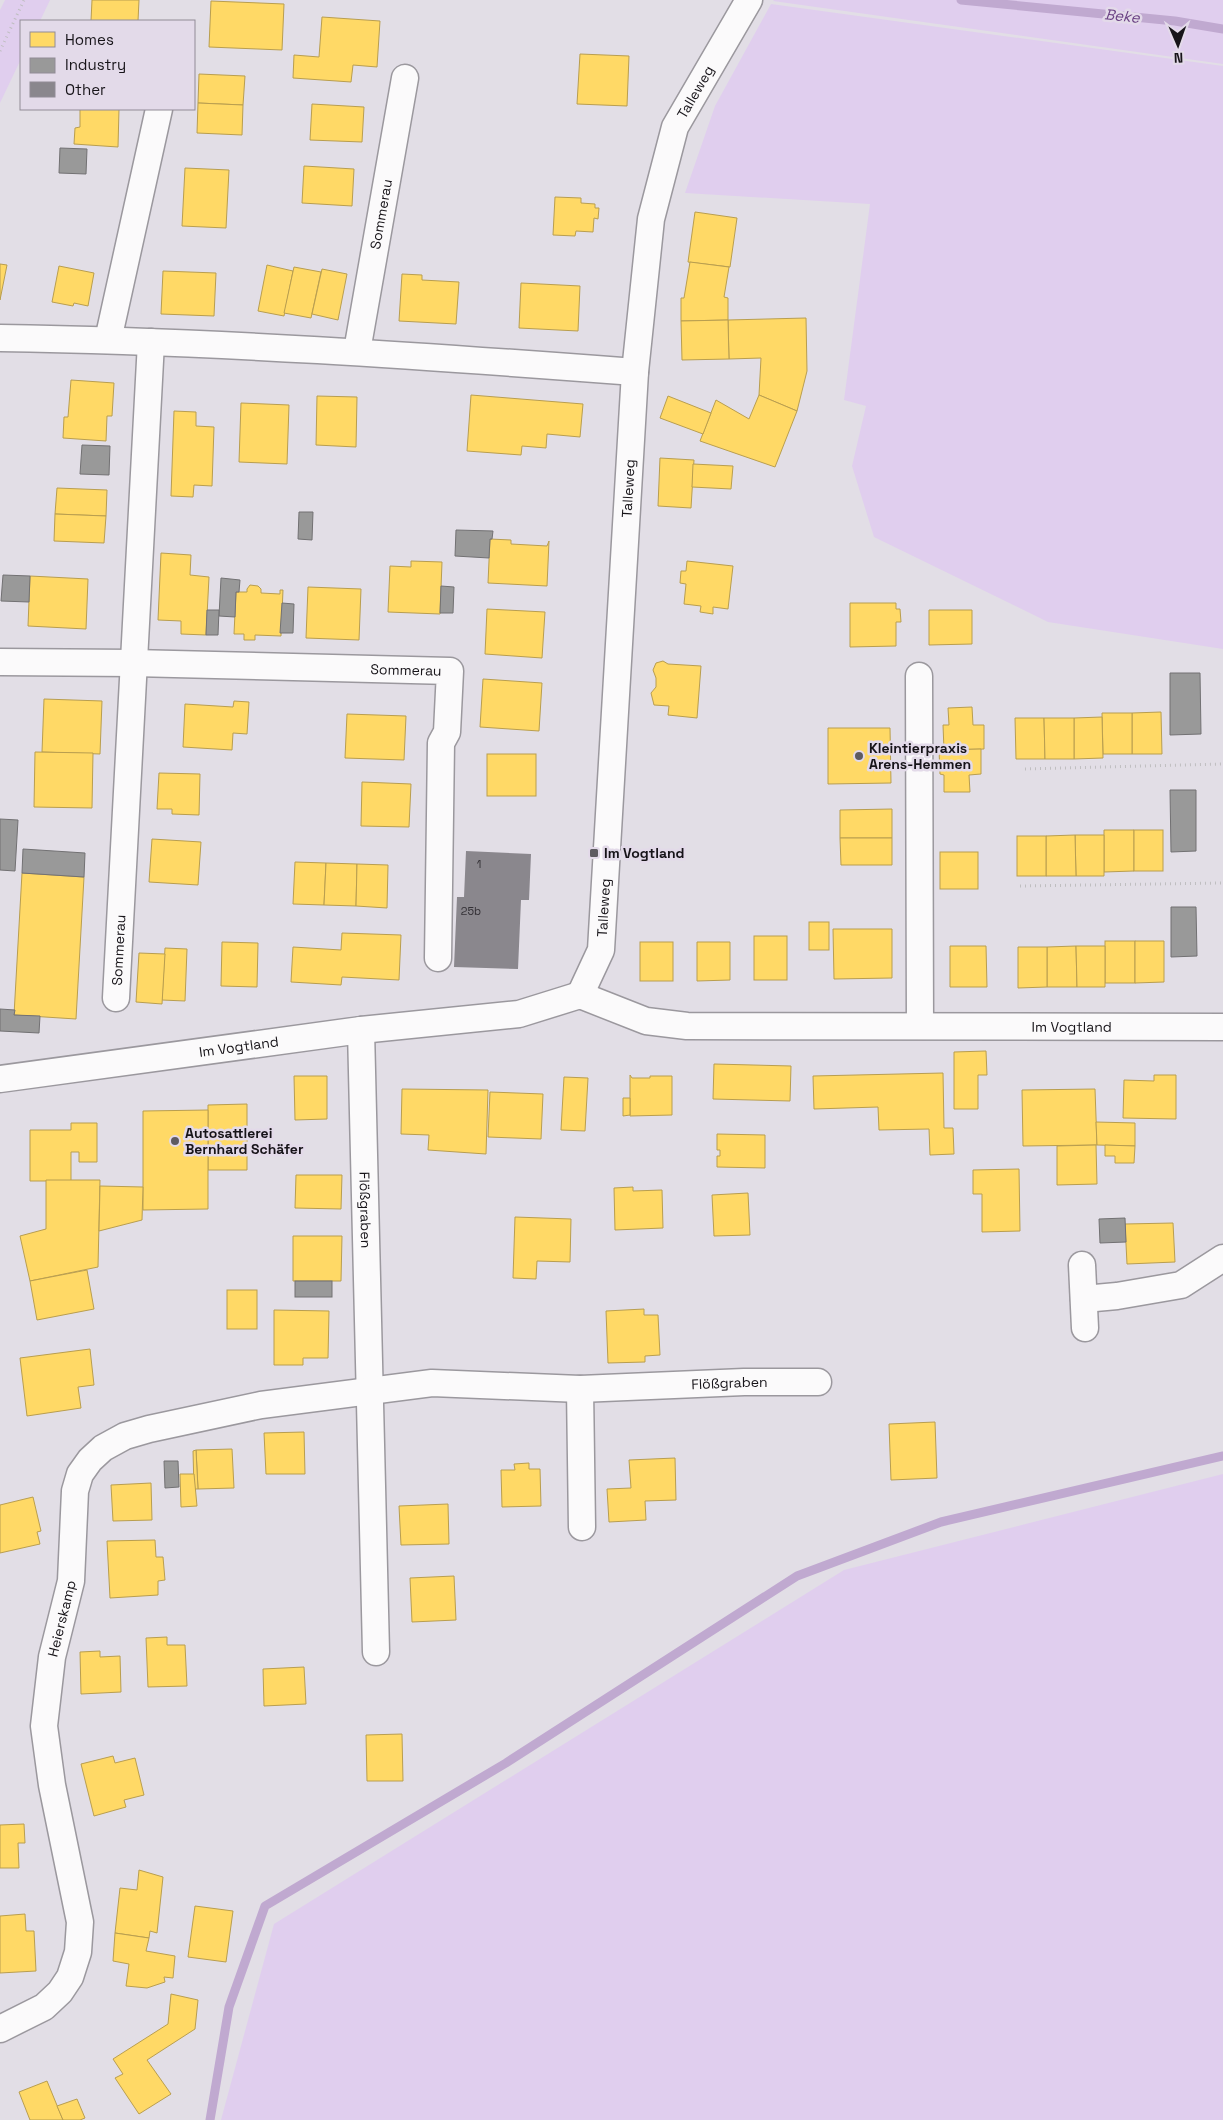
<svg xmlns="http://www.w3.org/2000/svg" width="1223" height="2120" font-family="'Space Grotesk',sans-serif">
	<rect width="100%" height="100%" fill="#e2dee6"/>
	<!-- green -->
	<g fill="#e0ceee">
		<path d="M5,0H50L40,21H21V59L0,103V10Z"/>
		<path d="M774,0H1223V64L773,1Z"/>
		<path d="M771,4L1223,66V649L1048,622L874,537L852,466L866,406L844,400L870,204L685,193L715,106Z"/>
		<path d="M1223,1474V2120H221L274,1924L844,1570Z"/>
	</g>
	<!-- homes -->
	<g fill="#ffd966" stroke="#b99e4f">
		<path d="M92,0H139L138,21H91Z"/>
		<path d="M211,1L284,4L282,50L209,47Z"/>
		<path d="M322,17L380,21L377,67L353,65L351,82L293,78L294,55L319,57Z"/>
		<path d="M580,54L629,56L627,106L577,104Z"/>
		<path d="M199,74L245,76L243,105L198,103Z"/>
		<path d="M198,103L243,105L242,135L197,133Z"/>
		<path d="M312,104L364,107L362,142L310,140Z"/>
		<path d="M80,109H119L118,147L74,144L75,128L80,127Z"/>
		<path d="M304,166L354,169L352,206L302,203Z"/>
		<path d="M185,168L229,170L226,228L182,226Z"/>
		<path d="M555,197L581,198V203L595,204V208H599L598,219L594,218L593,232L576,231L575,236L553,235Z"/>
		<path d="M695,212L737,218L730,267L688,262Z"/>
		<path d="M690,262L729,267L724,297L728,298V320L681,321V298H684Z"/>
		<path d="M0,264L7,265L0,300Z"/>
		<path d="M267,265L293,271L284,316L258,311Z"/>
		<path d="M59,266L94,273L88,306L74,303L73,306L52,302Z"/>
		<path d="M294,267L321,272L311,318L284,313Z"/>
		<path d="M322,269L347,274L338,320L312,314Z"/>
		<path d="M163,271L216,273L214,316L161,314Z"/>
		<path d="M402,274L422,275V280L459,282L456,324L399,321Z"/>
		<path d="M521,283L580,286L578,331L519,328Z"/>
		<path d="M806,318L807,371L797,411L759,395L761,358L729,359L728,320Z"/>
		<path d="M728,320L729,359L682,360L681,321Z"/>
		<path d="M71,380L114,383L112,416H107L106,441L63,438L64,417H68Z"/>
		<path d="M471,395L583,404L580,437L547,434L546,448L522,446L521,455L467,451Z"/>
		<path d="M759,395L797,411L775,467L700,441L716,400L749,419Z"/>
		<path d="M317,396L357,397L356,447L316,445Z"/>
		<path d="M668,396L711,413L703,434L660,418Z"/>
		<path d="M241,403L289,405L287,464L239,462Z"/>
		<path d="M174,411L196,412V426L214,427L212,486L194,485L193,497L171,496Z"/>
		<path d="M660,458L694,460L691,508L658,506Z"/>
		<path d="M693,464L733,466L731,489L692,487Z"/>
		<path d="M57,488L107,490L106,516L55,514Z"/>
		<path d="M55,514L106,516L104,543L54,541Z"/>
		<path d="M490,539L511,540V544L547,546L549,541L547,586L488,583Z"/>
		<path d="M161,553L191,555L190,575L209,577L206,635L181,634V621L158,620Z"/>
		<path d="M411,561L442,562L440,614L388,612L390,566L411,567Z"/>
		<path d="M687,561L733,566L728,609L713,607V614L700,612L701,606L684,604L686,584L680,583L681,571H686Z"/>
		<path d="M30,576L88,579L86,629L28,626Z"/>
		<path d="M250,585L258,586L261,589V593L280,594V590H283L281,636L255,635V640H244V634H234L236,592H247V589Z"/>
		<path d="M308,587L361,589L359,640L306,638Z"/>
		<path d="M850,603H896V609H900L901,622H896V646L850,647Z"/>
		<path d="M487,609L545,612L542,658L485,654Z"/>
		<path d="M929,610H972V644L929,645Z"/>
		<path d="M663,661L668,664L701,666L697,718L668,715L669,706L654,705L651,693L656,687V678L653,670L656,663Z"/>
		<path d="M483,679L542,683L539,731L480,727Z"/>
		<path d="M44,699L102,701L100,754L42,752Z"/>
		<path d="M234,701L249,702L247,734L233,733L232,750L183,747L185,704L233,707Z"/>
		<path d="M972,707L973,725H984V749L944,750L943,725H949L948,708Z"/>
		<path d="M1161,712L1162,754H1132V713Z"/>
		<path d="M1102,713H1132V754H1103Z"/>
		<path d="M347,714L406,716L404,760L345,758Z"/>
		<path d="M1102,717L1103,758L1074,759V718Z"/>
		<path d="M1015,718H1044L1045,759H1016Z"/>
		<path d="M1044,718H1074V759H1045Z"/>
		<path d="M828,728H890L891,783L828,784Z"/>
		<path d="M981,749V774L969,775L970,792H944V775L940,774L939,750Z"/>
		<path d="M35,752L93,753L92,808L34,807Z"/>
		<rect x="487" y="754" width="49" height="42"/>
		<path d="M159,773L200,774L199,815L172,814V809H157Z"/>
		<path d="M362,782L411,784L409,827L361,826Z"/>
		<path d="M892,809V838H840V810Z"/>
		<path d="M1104,830H1134V871L1104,872Z"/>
		<rect x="1134" y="830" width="29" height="41"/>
		<path d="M1075,835H1104V876H1076Z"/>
		<path d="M1075,835L1076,876H1046V836Z"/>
		<rect x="1017" y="836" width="29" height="40"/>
		<path d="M840,838H892V865H841Z"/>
		<path d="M152,839L201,842L198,885L149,882Z"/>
		<rect x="940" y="852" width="38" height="37"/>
		<path d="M295,862L326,863L324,905L293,904Z"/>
		<path d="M326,863L357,864L356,906L324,905Z"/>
		<path d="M357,864L388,865L387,908L356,906Z"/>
		<path d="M22,873L84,877L76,1019L14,1015Z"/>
		<rect x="809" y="922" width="20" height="28"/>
		<path d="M833,929H892V978L834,979Z"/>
		<path d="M342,933L401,935L399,980L342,977L341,985L291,982L293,947L341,950Z"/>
		<rect x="754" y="936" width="33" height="44"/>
		<rect x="1105" y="941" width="30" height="42"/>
		<path d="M1135,941H1164V982L1135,983Z"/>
		<path d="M222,942L258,943L257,987L221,986Z"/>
		<rect x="640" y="942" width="33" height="39"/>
		<path d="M697,942H730V980L697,981Z"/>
		<path d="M950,946H986L987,987H950Z"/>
		<path d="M1076,946L1077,987H1047V947Z"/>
		<path d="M1076,946H1105V987H1077Z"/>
		<path d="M1018,947H1047V987L1018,988Z"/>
		<path d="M165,948L187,949L185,1001L162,1000Z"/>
		<path d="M139,953L165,954L162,1004L136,1002Z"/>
		<path d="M986,1051L987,1075H978V1109H954V1052Z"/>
		<path d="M714,1064L791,1066L790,1101L713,1099Z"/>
		<path d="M943,1073L944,1128H953L954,1154L930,1155L929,1129L879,1130L878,1107L814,1109L813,1076Z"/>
		<path d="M630,1075L632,1078H650V1076H672V1115L630,1116Z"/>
		<path d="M1154,1075H1176V1119L1123,1118L1124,1080L1154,1081Z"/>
		<path d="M294,1076H327V1119L295,1120Z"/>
		<path d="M564,1077L588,1078L585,1131L561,1130Z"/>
		<path d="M402,1089L488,1090L486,1154L428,1150L429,1135L401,1134Z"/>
		<path d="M1095,1089L1097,1145L1023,1146L1022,1090Z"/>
		<path d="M490,1092L543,1094L541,1139L488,1137Z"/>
		<path d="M623,1098H630V1115L623,1116Z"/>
		<path d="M247,1104V1170H208V1105Z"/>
		<path d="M208,1110V1209L143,1210V1111Z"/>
		<path d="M1096,1122L1135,1123V1146L1097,1145Z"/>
		<path d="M71,1123H97V1162H79V1152H71V1181H30V1130H71Z"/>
		<path d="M717,1134L765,1135V1168L717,1167V1156H720V1150H717Z"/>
		<path d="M1096,1145L1097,1184L1057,1185V1146Z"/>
		<path d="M1105,1145L1135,1146L1134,1163H1115V1156H1105Z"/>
		<path d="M1019,1169L1020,1231L982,1232V1194H973V1170Z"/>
		<path d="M296,1175H342L341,1209L295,1208Z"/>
		<path d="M46,1180H100L98,1267L30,1281L20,1236L46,1229Z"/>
		<path d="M100,1186L143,1187L142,1220L99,1231Z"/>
		<path d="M633,1187V1191L662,1190L663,1228L615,1230L614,1188Z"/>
		<path d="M748,1193L750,1235L714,1236L712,1195Z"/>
		<path d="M515,1217L571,1219L570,1262L537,1261L536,1279L513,1278Z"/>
		<path d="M1173,1223L1175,1262L1127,1264L1125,1224Z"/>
		<path d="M293,1236H342L341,1281H293Z"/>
		<path d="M87,1270L94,1309L37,1320L30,1281Z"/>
		<rect x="227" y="1290" width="30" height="39"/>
		<path d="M644,1309V1315H658L660,1355L645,1356V1362L608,1363L606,1311Z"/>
		<path d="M274,1310L329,1311L328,1358H303V1365H274Z"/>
		<path d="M90,1349L94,1385L78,1387L81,1408L27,1416L20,1358Z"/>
		<path d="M935,1422L937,1478L891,1480L889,1424Z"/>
		<path d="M304,1432L305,1474H266L264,1433Z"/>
		<path d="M232,1449L234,1488L198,1489L196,1450Z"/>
		<path d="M196,1450L198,1489H194L193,1451Z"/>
		<path d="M675,1458L676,1500L645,1501L646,1520L609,1522L607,1489L631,1488L629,1460Z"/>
		<path d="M529,1463V1469H540L541,1506L502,1507L501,1470H515L514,1464Z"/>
		<path d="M180,1474H194L197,1506L181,1507Z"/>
		<path d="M151,1483L152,1520L113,1521L111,1485Z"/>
		<path d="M33,1497L41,1531L37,1532L40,1544L0,1553V1505Z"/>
		<path d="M448,1504L449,1544L401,1545L399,1506Z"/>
		<path d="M155,1540L156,1557H163L165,1580L158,1581V1595L110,1598L107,1541Z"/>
		<path d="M454,1576L456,1620L412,1622L410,1578Z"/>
		<path d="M167,1637V1645H185L187,1686L148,1687L146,1638Z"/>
		<path d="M100,1651V1657L120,1656L121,1692L81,1694L80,1652Z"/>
		<path d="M304,1667L306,1704L264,1706L263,1669Z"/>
		<path d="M402,1734L403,1781H367L366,1735Z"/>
		<path d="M113,1756L115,1763L135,1758L144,1795L124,1800L126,1807L94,1816L81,1764Z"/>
		<path d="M24,1824L25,1843H18L19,1868H0V1825Z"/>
		<path d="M139,1870L163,1877L157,1933L150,1931L149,1938L115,1933L120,1888L137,1890Z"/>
		<path d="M195,1906L233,1911L226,1962L188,1957Z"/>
		<path d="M25,1914L26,1931H34L36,1971L0,1973V1916Z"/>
		<path d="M115,1933L149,1938L146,1951L175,1956L173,1978L164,1977L165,1982L147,1988L126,1986L129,1964L113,1961Z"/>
		<path d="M171,1994L198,2000L195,2029L147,2060L171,2094L139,2114L115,2078L123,2074L113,2059L168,2024Z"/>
		<path d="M47,2081L63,2120H30L19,2092Z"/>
		<path d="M77,2099L85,2118L80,2120H63L57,2106Z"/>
	</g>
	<!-- industry -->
	<g fill="#999" stroke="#727173">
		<path d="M60,148L87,149L86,174L59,173Z"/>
		<path d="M82,445L110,446L109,475L80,474Z"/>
		<path d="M299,512H313L312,540L298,539Z"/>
		<path d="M456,530L493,531L492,539H490L489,558L455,556Z"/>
		<path d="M3,575L30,576L29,602L1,601Z"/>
		<path d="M221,578L240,580L239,592H236L235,617L219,616Z"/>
		<path d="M441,586L454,587L453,613H440Z"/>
		<path d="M282,603L294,604L293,633H280Z"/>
		<path d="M207,610H219L218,635H206Z"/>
		<path d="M1170,673H1200L1201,734L1170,735Z"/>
		<path d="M1170,790H1196V851L1171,852Z"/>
		<path d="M0,819L18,820L15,871L0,870Z"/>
		<path d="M23,849L85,853L84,877L22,873Z"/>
		<path d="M1171,907H1196L1197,956L1171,957Z"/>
		<path d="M0,1009L15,1010L14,1015L40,1016L39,1033L0,1031Z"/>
		<path d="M1125,1218L1126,1242L1100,1243L1099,1219Z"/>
		<rect x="295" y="1281" width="37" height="16"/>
		<path d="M164,1461H178L179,1487L165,1488Z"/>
	</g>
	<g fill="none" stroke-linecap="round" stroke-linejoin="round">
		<!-- stream -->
		<g stroke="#c0a9d0" stroke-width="9">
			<path d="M961,0L1175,21L1223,29"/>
			<path d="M210,2120L229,2007L265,1906L506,1763L797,1576L941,1522L1223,1456"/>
		</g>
	</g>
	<!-- building -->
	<path fill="#8a878d" d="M466,851L531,854L529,900H521L518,969L454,967L457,897H464Z"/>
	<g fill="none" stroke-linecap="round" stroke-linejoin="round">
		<defs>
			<g id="street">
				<path d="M0,338C212,341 424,356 635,372"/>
				<path d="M108,340L159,109"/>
				<path id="s1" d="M357,351L405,78"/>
				<path id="s2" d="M0,662L133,663L450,671L447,732L441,743L438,958"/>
				<path d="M919,676L920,1025"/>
				<path id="s3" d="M580,995L601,950L635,372L651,219L675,127L749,0"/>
				<path id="s4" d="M116,998L151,342"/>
				<path id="s5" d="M361,1030L376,1652"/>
				<path id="s6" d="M0,1079L361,1030L519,1014L580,995L646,1021L687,1026L1223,1027"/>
				<path d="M1082,1265L1085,1328"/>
				<path d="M1084,1299L1117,1296L1181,1285L1223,1258"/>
				<path d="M580,1389L582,1527"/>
				<path id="s7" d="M0,2029L44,2007L60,1992L70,1977L78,1952L80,1922L52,1785L44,1726L52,1657L71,1581L75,1491L80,1474L90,1460L103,1448L125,1436L149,1429L261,1405L432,1383L580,1389L744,1382H818"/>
			</g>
		</defs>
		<!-- street casing -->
		<use href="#street" stroke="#9b989e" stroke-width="29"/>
		<!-- path -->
		<g stroke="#bfbec0" stroke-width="3" stroke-dasharray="1 4" stroke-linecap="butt">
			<path d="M0,51L24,0"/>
			<path d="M1025,769L1223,764"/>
			<path d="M1020,886L1223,883"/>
		</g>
		<!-- street -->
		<use href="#street" stroke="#fbfafb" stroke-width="26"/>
	</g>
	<!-- markers -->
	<g fill="#5e5b61" stroke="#e3dae9" stroke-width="2">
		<circle cx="859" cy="756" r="5"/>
		<rect x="589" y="848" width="10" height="10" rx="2.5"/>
		<circle cx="175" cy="1141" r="5"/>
	</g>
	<g text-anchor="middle" stroke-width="5" stroke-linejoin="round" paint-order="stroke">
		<!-- number labels -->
		<g font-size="11" fill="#343136">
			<text x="479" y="868">1</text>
			<text x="471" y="915">25b</text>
		</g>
		<!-- street labels -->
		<g font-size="14" fill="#171419" stroke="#e3dae9">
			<text dy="5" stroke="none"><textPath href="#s3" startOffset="918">Talleweg</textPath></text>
			<text dy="5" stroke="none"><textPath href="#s1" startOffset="139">Sommerau</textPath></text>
			<text dy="5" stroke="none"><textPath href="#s3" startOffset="512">Talleweg</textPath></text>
			<text dy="5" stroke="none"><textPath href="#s2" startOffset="406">Sommerau</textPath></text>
			<text dy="5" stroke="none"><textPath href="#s3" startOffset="92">Talleweg</textPath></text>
			<text dy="5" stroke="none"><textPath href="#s4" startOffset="48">Sommerau</textPath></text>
			<text dy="5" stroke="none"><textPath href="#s6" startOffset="1084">Im Vogtland</textPath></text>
			<text dy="5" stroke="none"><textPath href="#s6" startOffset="241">Im Vogtland</textPath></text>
			<text dy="5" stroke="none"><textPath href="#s5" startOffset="180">Flößgraben</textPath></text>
			<text dy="5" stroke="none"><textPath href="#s7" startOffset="1270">Flößgraben</textPath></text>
			<text dy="5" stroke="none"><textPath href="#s7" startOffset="454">Heierskamp</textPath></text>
		</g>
		<!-- poi labels -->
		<g font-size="14" font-weight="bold" fill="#171419" stroke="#e3dae9" text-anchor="start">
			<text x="869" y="753">Kleintierpraxis<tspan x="869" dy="16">Arens-Hemmen</tspan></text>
			<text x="604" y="858">Im Vogtland</text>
			<text x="185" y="1138">Autosattlerei<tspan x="185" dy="16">Bernhard Schäfer</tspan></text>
		</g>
		<!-- water labels -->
		<g font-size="15" font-style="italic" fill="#6b4284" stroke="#e3dae9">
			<text transform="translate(1122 16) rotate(6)" y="5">Beke</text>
		</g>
	</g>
	<!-- legend -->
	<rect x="20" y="20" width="175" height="90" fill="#e3dae9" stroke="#918b96"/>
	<rect x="30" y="32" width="25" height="15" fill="#ffd966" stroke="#918b96"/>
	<text x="65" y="45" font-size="15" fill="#171419">Homes</text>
	<rect x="30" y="58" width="25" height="15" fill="#999999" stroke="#918b96"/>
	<text x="65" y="70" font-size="15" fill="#171419">Industry</text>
	<rect x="30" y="82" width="25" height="15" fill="#8a878d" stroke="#918b96"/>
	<text x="65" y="95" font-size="15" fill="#171419">Other</text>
	<!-- north arrow -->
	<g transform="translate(1178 45) rotate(178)" stroke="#e3dae9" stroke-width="4" paint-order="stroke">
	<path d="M0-4L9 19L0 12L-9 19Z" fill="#171419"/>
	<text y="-8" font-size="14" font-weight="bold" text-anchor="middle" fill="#171419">N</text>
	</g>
</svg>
